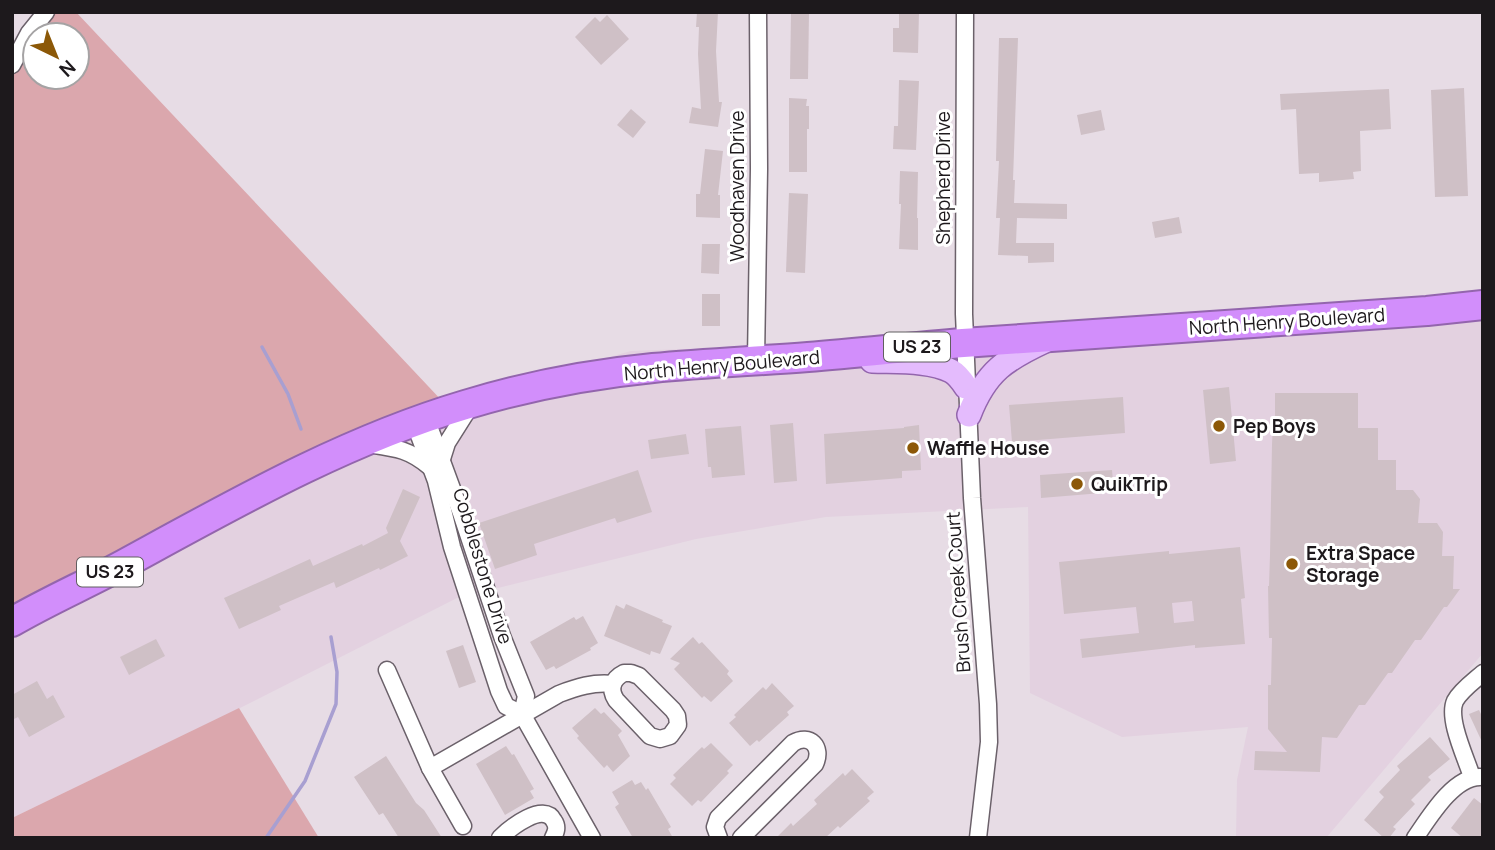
<svg xmlns="http://www.w3.org/2000/svg" width="1495" height="850" font-family="Manrope,sans-serif">
	<rect width="100%" height="100%" fill="#e7dce5"/>
	<!-- built -->
	<path fill="#e3d1e0" d="M1483,308V653L1326,838H1236L1237,780L1248,727L1122,737L1030,693L1028,507L826,517L696,539L457,598L240,708L12,818V610L207,501L417,411L631,351L816,344Z"/>
	<!-- green -->
	<g fill="#dba7ad" fill-rule="evenodd">
		<path d="M56,12H76L444,403L417,411L207,501L12,610V59ZM35,35H77V77H35Z"/>
		<path d="M239,708L319,838H12V818Z"/>
	</g>
	<g fill="none" stroke-linecap="round" stroke-linejoin="round">
		<!-- stream -->
		<g stroke="#a89fd1" stroke-width="3.5">
			<path d="M262,347L288,394L301,429"/>
			<path d="M266,838L305,781L336,704L337,672L331,637"/>
		</g>
	</g>
	<!-- building -->
	<g fill="#cfc0c6" fill-rule="evenodd">
		<path d="M697,12H718L716,51L719,102H722L718,127L689,123L692,107L701,109L698,54L699,27H696Z"/>
		<path d="M791,12H809L808,79H790Z"/>
		<path d="M899,12H919L918,53L893,52V28H899Z"/>
		<path d="M607,15L629,39L601,65L575,37L595,17L600,22Z"/>
		<path d="M999,38H1018L1013,180H1015L1014,203L1067,204V219L1017,218L1016,243H1054V262L1028,263V256L998,255L1000,218H996L999,161H996Z"/>
		<path d="M899,80L919,81L916,150L893,149L894,126H898Z"/>
		<path d="M1464,88L1468,196L1435,197L1431,90Z"/>
		<path d="M1389,89L1391,129L1360,131L1361,171L1353,172L1354,179L1319,182V173L1299,174L1296,109L1281,110L1280,94Z"/>
		<path d="M789,98L807,99L806,106H809V129H807V172H789Z"/>
		<path d="M631,109L646,122L633,138L617,125Z"/>
		<path d="M1101,110L1105,130L1081,135L1077,115Z"/>
		<path d="M705,149L723,151L718,195H720V218L696,217V194H700Z"/>
		<path d="M900,171L918,172L917,218H918V250L899,249L901,204H899Z"/>
		<path d="M789,193L808,194L805,273L786,272Z"/>
		<path d="M1179,217L1182,233L1155,238L1152,222Z"/>
		<path d="M702,244H720L719,274L701,273Z"/>
		<rect x="702" y="294" width="18" height="32"/>
		<path d="M1229,387L1236,461L1210,464L1203,390Z"/>
		<path d="M1275,393H1358V428H1378V460H1396V490H1413L1420,499L1418,523H1437L1443,532L1442,556H1454L1453,589H1460L1447,607H1444L1421,640H1415L1392,673H1388L1365,705H1359L1337,738L1322,737L1320,772L1254,770L1255,751L1287,752L1268,729V685H1271L1272,638H1269L1268,586H1269L1270,555L1272,444L1273,425H1275Z"/>
		<path d="M1123,397L1125,433L1012,442L1009,405Z"/>
		<path d="M793,423L797,481L774,483L770,425Z"/>
		<path d="M919,425L921,470L902,471V478L826,484L824,434L904,428V427Z"/>
		<path d="M741,426L745,475L712,478L711,467H708L705,429Z"/>
		<path d="M686,434L689,454L651,459L648,440Z"/>
		<path d="M638,470L652,512L617,523L615,518L534,544L537,555L495,569L479,523Z"/>
		<path d="M1112,470L1114,492L1041,498L1040,475Z"/>
		<path d="M403,489L420,497L400,541L408,556L380,570L379,568L336,588L334,582L279,606L281,610L239,629L224,598L310,559L313,566L362,544L363,546L388,533L386,528Z"/>
		<path d="M1240,547L1245,598L1241,599L1245,644L1195,648V645L1082,658L1080,639L1139,633L1136,607L1064,614L1059,562L1169,551V554ZM1192,601L1194,621L1174,623L1172,603Z"/>
		<path d="M626,604L663,620L662,622L672,626L660,654L651,651L650,655L604,636L616,605L624,609Z"/>
		<path d="M583,616L598,643L590,648L591,650L556,669L554,666L546,670L530,642L574,617L576,620Z"/>
		<path d="M693,637L699,644L702,642L729,671L727,674L733,681L711,702L704,696L702,698L674,669L680,663L670,659Z"/>
		<path d="M156,639L165,656L129,675L120,657Z"/>
		<path d="M463,645L476,682L459,688L446,651Z"/>
		<path d="M37,681L47,699L53,695L65,717L29,737L18,717L12,720V695Z"/>
		<path d="M772,683L794,706L787,712L789,715L759,742L757,740L750,746L729,723L736,717L734,715L763,687L766,690Z"/>
		<path d="M595,708L601,714L604,712L622,731L618,735L630,756L613,772L607,765L604,768L577,738L579,736L572,728Z"/>
		<path d="M1479,710L1483,718V744L1469,714Z"/>
		<path d="M1430,737L1450,759L1428,777L1431,780L1411,800L1415,804L1393,827L1396,829L1389,838H1384L1364,820L1384,797L1379,792L1400,770L1397,766Z"/>
		<path d="M711,743L733,765L727,771L729,773L701,802L698,800L692,806L670,784L676,778L673,775L702,747L704,749Z"/>
		<path d="M506,746L512,755L514,754L534,789L530,791L534,798L505,815L476,764Z"/>
		<path d="M386,756L416,803L424,810L442,838H399L383,813L379,815L354,777Z"/>
		<path d="M852,769L874,792L867,798L870,801L840,828L838,826L825,838H776L791,823L793,826L817,804L814,800L843,773L845,776Z"/>
		<path d="M632,780L635,785L641,782L646,790L648,788L671,827L668,829L673,838H633L615,807L619,804L612,792Z"/>
		<path d="M1474,798L1483,805V838H1463L1451,828Z"/>
	</g>
	<g fill="none" stroke-linecap="round" stroke-linejoin="round">
		<defs>
			<g id="street">
				<path d="M965,12L964,314L972,498L988,704L989,742L978,838"/>
				<path d="M12,65L29,33L46,12"/>
				<path d="M756,360L759,169L758,12"/>
				<path d="M426,418L461,513L502,636L526,696L522,714"/>
				<path d="M414,422L436,481L452,547L499,691L506,706L522,714L592,838"/>
				<path d="M368,444C395,448 409,449 430,467"/>
				<path d="M441,462L447,443L471,405"/>
				<path d="M387,670L430,768L463,826"/>
				<path d="M624,673H631L639,676L673,710L677,716L678,725L670,736L660,739L650,736L616,700C609,689 612,679 624,673Z"/>
				<path d="M430,768L559,694C577,687 593,682 613,684"/>
				<path d="M1472,777C1466,758 1447,719 1455,701C1461,690 1474,681 1483,673"/>
				<path d="M500,838C510,828 544,801 554,821C558,827 556,832 553,838"/>
				<path d="M719,838L715,827L718,818L793,743C810,733 823,747 815,764L741,838"/>
				<path d="M1415,838C1429,818 1453,777 1480,777"/>
			</g>
			<g id="primary">
				<path d="M872,361C896,362 930,360 951,371C957,374 962,381 966,387"/>
				<path d="M969,415C986,371 1006,359 1047,340"/>
			</g>
			<path id="highway" d="M12,622C48,601 87,584 124,564C234,504 344,441 465,405C524,387 592,374 653,368C705,363 756,361 808,357C860,353 911,347 963,343C1117,331 1272,322 1427,311L1483,305"/>
		</defs>
		<!-- street casing -->
		<use href="#street" stroke="#6b616a" stroke-width="19"/>
		<!-- primary casing -->
		<use href="#primary" stroke="#9365ad" stroke-width="26"/>
		<!-- highway casing -->
		<use href="#highway" stroke="#9365ad" stroke-width="32"/>
		<!-- street -->
		<use href="#street" stroke="#fff" stroke-width="16"/>
		<!-- primary -->
		<use href="#primary" stroke="#e4bbfd" stroke-width="23"/>
		<!-- highway -->
		<use href="#highway" stroke="#d28efb" stroke-width="28"/>
	</g>
	<!-- markers -->
	<g fill="#8c5807" stroke="#fff" stroke-width="2.5">
		<circle cx="1219" cy="426" r="7"/>
		<circle cx="913" cy="448" r="7"/>
		<circle cx="1077" cy="484" r="7"/>
		<circle cx="1292" cy="564" r="7"/>
	</g>
	<g text-anchor="middle" stroke-width="6" stroke-linejoin="round" paint-order="stroke">
		<!-- shield labels -->
		<g fill="#fff" stroke="#615e60" stroke-width="2">
			<rect x="884" y="332.5" width="66" height="29" rx="5"/>
			<rect x="77" y="557.5" width="66" height="29" rx="5"/>
		</g>
		<g font-size="18" font-weight="bold" fill="#1d191c">
			<text x="917" y="353">US 23</text>
			<text x="110" y="578">US 23</text>
		</g>
		<!-- street labels -->
		<g font-size="19" fill="#1d191c" stroke="#fff">
			<text transform="translate(943 178) rotate(-90)" y="7">Shepherd Drive</text>
			<text transform="translate(737 186) rotate(-90)" y="7">Woodhaven Drive</text>
			<text transform="translate(1287 321) rotate(-4)" y="7">North Henry Boulevard</text>
			<text transform="translate(722 365) rotate(-5)" y="7">North Henry Boulevard</text>
			<text transform="translate(483 566) rotate(73)" y="7">Cobblestone Drive</text>
			<text transform="translate(958 592) rotate(-94)" y="7">Brush Creek Court</text>
		</g>
		<!-- poi labels -->
		<g font-size="19" font-weight="bold" fill="#1d191c" stroke="#fff" text-anchor="start">
			<text x="1233" y="433">Pep Boys</text>
			<text x="927" y="455">Waffle House</text>
			<text x="1091" y="491">QuikTrip</text>
			<text x="1306" y="560">Extra Space<tspan x="1306" dy="22">Storage</tspan></text>
		</g>
	</g>
	<!-- border -->
	<rect width="1495" height="850" fill="none" stroke="#1d191c" stroke-width="28"/>
	<!-- north arrow -->
	<g transform="translate(56 56) rotate(137)"><circle r="33" fill="#ffffff" stroke="#a5a3a4" stroke-width="2"/>
	<path d="M0-5L12 26L0 18L-12 26Z" fill="#8c5807"/>
	<text y="-10" font-size="19" font-weight="bold" text-anchor="middle" fill="#1d191c">N</text>
	</g>
</svg>
